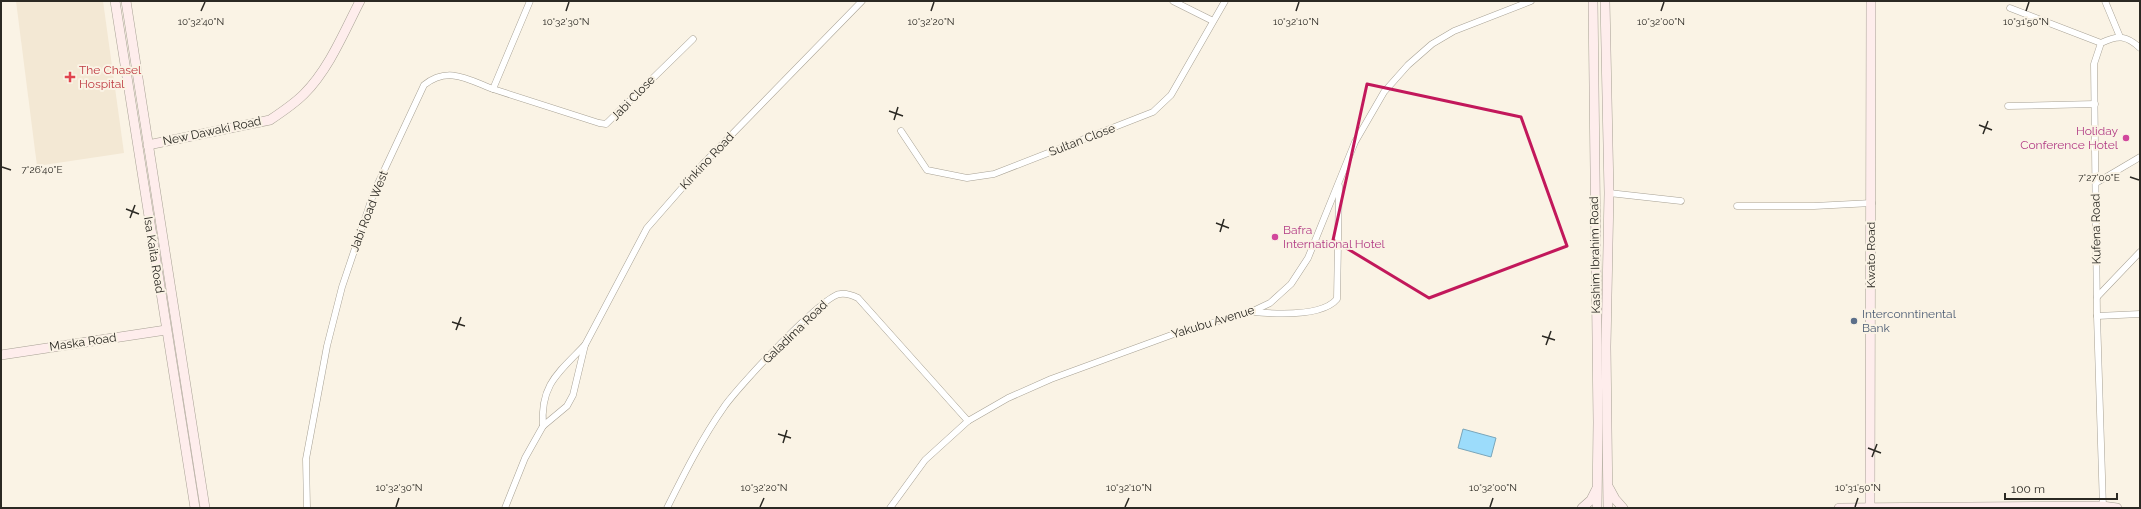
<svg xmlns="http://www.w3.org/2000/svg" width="2141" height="509" font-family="Raleway,sans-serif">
	<rect width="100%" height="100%" fill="#faf3e5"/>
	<!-- built -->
	<path fill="#f3e8d4" d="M16,1H103L124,153L37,166Z"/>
	<!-- water -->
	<path fill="#9cdcfb" stroke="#7aa6ba" d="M1463,429L1496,438L1491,457L1458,448Z"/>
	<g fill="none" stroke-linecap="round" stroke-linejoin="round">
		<defs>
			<g id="street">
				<path d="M1173,1L1213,21"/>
				<path d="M2105,1L2120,37"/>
				<path d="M2010,8L2101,43"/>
				<path d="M493,89L599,123L606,124L693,39"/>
				<path d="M2008,106L2095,104"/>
				<path d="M901,131L927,170L967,178L994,174L1153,112L1171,95L1225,1"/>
				<path d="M2096,183L2140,157"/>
				<path d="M1609,193L1681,201"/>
				<path d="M1737,206H1814L1872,203"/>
				<path d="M2097,297L2140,252"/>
				<path d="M1253,312C1275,314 1322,317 1337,299L1339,186"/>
				<path d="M2097,316L2140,314"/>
				<path d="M543,426C540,385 558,373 585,345"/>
				<path d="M307,508L306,459L327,346L342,287L374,192L424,85C448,66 467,79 493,89L530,1"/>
				<path d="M505,508L525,458L543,426L567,406L573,395L585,345L647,228L703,164L862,1"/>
				<path d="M667,508C684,474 702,438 724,407C737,388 822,296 840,294C847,293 852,295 858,298L968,421"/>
				<path d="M890,508L925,460L968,421L1008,398L1051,379L1174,334L1251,312L1270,303L1291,284L1308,258L1355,142L1384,92L1408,65L1432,44L1454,31L1531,1"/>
				<path d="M2103,508L2097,316L2094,64L2101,43C2118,35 2126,35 2140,48"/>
			</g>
			<g id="secondary">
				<path d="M115,1L195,508"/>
				<path d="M126,1L205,508"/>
				<path d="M1593,1L1598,422L1597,508"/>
				<path d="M1605,1L1609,193L1606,347L1608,508"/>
				<path d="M148,145L270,120C282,112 294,104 304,94C329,69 344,32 360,1"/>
				<path d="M1,355L166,330"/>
				<path d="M1609,488L1615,499L1623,508"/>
				<path d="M1582,508L1591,500L1596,490"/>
				<path d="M1839,508L2102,506L2117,508"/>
				<path d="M1870,508L1871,1"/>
			</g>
		</defs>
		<!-- street casing -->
		<use href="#street" stroke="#a7a194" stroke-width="7"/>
		<!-- secondary casing -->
		<use href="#secondary" stroke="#a7a194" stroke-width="10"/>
		<!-- street -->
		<use href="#street" stroke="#fff" stroke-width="6"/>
		<!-- secondary -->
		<use href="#secondary" stroke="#feedec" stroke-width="9"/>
	</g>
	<!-- marked area -->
	<path fill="none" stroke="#c2185b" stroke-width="3" stroke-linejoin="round" d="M1367,84L1521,117L1567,246L1429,298L1333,240Z"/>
	<!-- ticks -->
	<path fill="none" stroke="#2b2923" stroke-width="1.5" d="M201,11L205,2M566,11L569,2M931,11L934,2M1296,11L1299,2M1661,11L1664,2M2026,11L2029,2M889,111L903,116M894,120L898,107M1979,125L1992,130M1983,134L1988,121M2,167L11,170M2130,177L2139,180M126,209L139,214M130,218L135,205M1216,223L1229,228M1220,232L1224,219M452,322L465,326M456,330L461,317M1542,336L1555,340M1546,345L1551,331M778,434L791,438M783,443L787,430M1868,448L1881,453M1872,457L1877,444M396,507L399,498M760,507L764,498M1125,507L1129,498M1490,507L1493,498M1855,507L1858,498"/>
	<!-- markers -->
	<path fill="#e0444e" stroke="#faf3e5" stroke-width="1.5" d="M68 71h4v4h4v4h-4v4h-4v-4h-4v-4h4z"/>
	<g fill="#d1479c" stroke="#faf3e5" stroke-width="1.5">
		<circle cx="2126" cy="138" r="4"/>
		<circle cx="1275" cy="237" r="4"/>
	</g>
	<circle fill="#5c6f8a" stroke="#faf3e5" stroke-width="1.5" cx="1854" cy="321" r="4"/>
	<g text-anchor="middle" stroke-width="4" stroke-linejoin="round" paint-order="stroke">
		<!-- health labels -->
		<g font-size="12" fill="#be3a42" stroke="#faf3e5" text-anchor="start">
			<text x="79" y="74">The Chasel<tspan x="79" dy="14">Hospital</tspan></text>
		</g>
		<!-- street labels -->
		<g font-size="12" fill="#2b2923" stroke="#faf3e5">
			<text transform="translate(633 98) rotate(-46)" y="4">Jabi Close</text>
			<text transform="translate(212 131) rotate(-12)" y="4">New Dawaki Road</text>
			<text transform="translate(1082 140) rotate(-21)" y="4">Sultan Close</text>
			<text transform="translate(707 161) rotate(-47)" y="4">Kinkino Road</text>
			<text transform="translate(369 211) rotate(-69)" y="4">Jabi Road West</text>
			<text transform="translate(2096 229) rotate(-91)" y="4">Kufena Road</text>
			<text transform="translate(154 255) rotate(81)" y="4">Isa Kaita Road</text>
			<text transform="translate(1595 255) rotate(-91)" y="4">Kashim Ibrahim Road</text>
			<text transform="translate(1871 255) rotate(-90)" y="4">Kwato Road</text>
			<text transform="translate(1213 322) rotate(-17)" y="4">Yakubu Avenue</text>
			<text transform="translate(795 332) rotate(-44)" y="4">Galadima Road</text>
			<text transform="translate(83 342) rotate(-8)" y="4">Maska Road</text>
		</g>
		<!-- hotel labels -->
		<g font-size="12" fill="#b23c85" stroke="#faf3e5" text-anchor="end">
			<text x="2118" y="135">Holiday<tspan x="2118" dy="14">Conference Hotel</tspan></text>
			<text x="1283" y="234" text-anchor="start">Bafra<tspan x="1283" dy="14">International Hotel</tspan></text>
		</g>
		<!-- service labels -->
		<g font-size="12" fill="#4e5e75" stroke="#faf3e5" text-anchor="start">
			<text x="1862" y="318">Interconntinental<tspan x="1862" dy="14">Bank</tspan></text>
		</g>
	</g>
	<g font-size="10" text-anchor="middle" fill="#2b2923" stroke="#faf3e5" stroke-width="4" stroke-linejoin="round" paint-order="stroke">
		<text x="201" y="25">10°32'40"N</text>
		<text x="566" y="25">10°32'30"N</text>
		<text x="931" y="25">10°32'20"N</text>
		<text x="1296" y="25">10°32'10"N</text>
		<text x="1661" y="25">10°32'00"N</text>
		<text x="2026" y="25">10°31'50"N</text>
		<text x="42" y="173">7°26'40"E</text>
		<text x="2099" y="181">7°27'00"E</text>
		<text x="399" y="491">10°32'30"N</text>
		<text x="764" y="491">10°32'20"N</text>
		<text x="1129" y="491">10°32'10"N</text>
		<text x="1493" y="491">10°32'00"N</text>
		<text x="1858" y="491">10°31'50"N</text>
	</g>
	<!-- border -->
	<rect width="2141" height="509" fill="none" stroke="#2b2923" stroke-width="4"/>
	<!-- scale -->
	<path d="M2005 493v6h112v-6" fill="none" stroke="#2b2923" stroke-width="2"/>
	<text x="2011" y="493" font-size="12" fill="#2b2923" stroke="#faf3e5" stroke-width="3" paint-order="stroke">100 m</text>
</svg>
